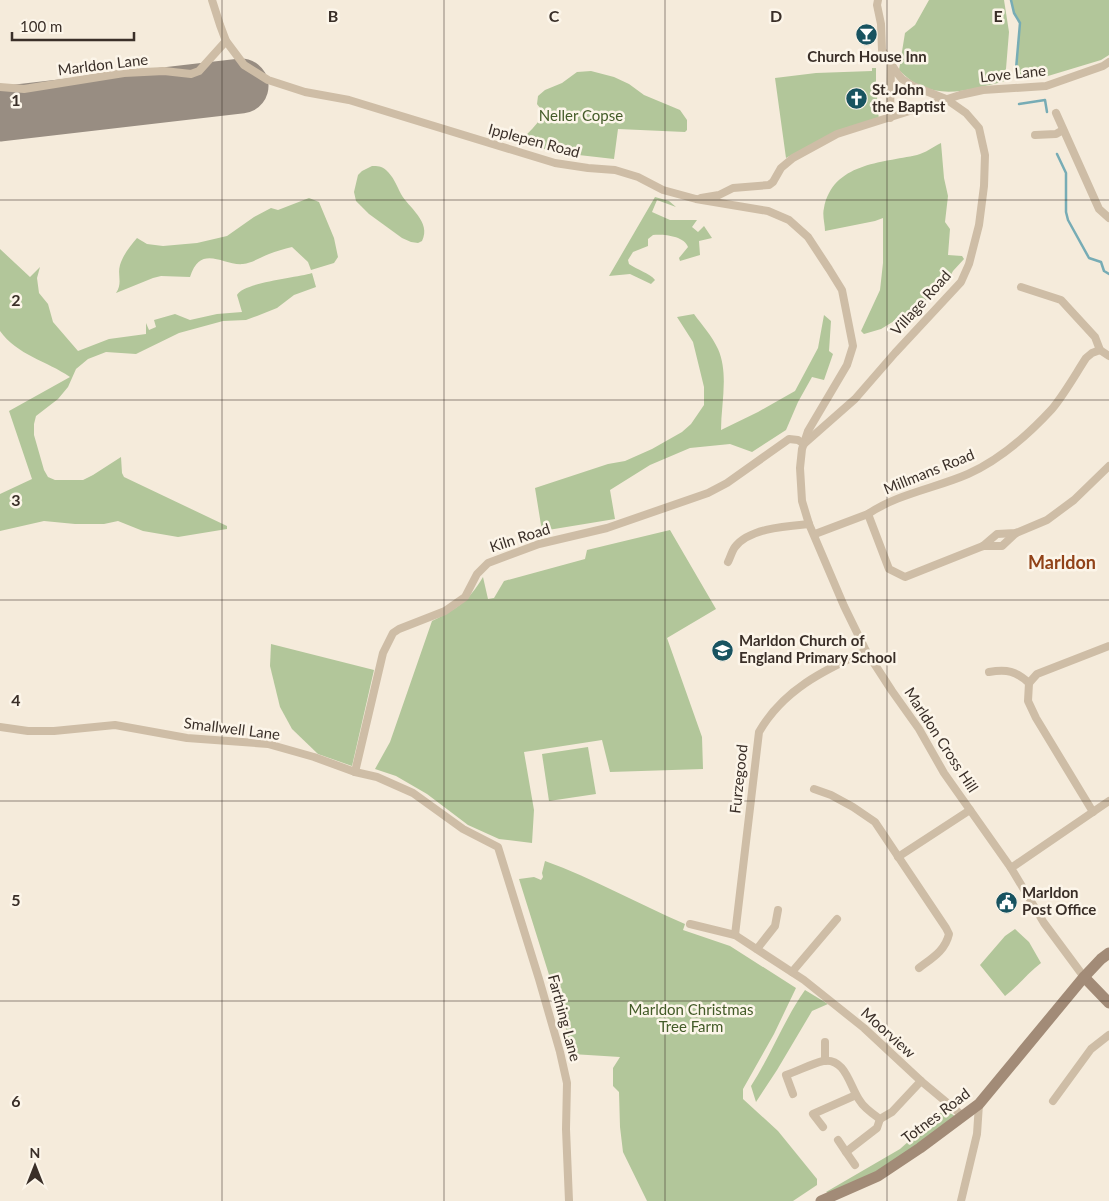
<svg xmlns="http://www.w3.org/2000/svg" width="1109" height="1201" font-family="Lato,sans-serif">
	<rect width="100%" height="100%" fill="#f5ebdb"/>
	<!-- green -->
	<g fill="#b2c69a">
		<path d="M929,0H1004L1009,32L1005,81C966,91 930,103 899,70L905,33L915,25Z"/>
		<path d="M1011,0H1109V55L1101,60L1048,76L1017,79L1016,69L1020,23L1014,13Z"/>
		<path d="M872,68H876V84L879,121L827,136L786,158L775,78L816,73L872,71Z"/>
		<path d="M591,71L614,77L629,84L644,95L680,110L687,120V130L685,132L618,129L614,159L561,153L519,143C524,137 542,120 542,115C543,110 539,107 537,104L538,96L545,90L562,83L577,72Z"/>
		<path d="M941,143L944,178L948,196L945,222L950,229L948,255L962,256L964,259L953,271L945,286L914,309L881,329L864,334L861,331L880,290L883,263V218L875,221L825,231C825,224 822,215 824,208C833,163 881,163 917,155C925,153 933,147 941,143Z"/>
		<path d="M372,166C377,166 382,166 386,170C393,176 397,186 401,194C408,207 432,222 422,241L418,243L411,242L402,238L369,214L356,201L354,192L358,175L362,171Z"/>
		<path d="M655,197L669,201L676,207L657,200L652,212L670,220H697L692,227L698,232L704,226L712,238L699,241L700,255L680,261L679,258L688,247C684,236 664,234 653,235L648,239V246L633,252L628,260L629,264C637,270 650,273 655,280L651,284L630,274L609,276Z"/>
		<path d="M309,198L319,202L334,238L338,257L334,263L311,270L308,262L292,247C284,249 276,251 269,254C261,257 252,263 243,264C223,266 201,243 190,277L161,276L153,278L116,293C123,283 117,275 120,265C123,255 130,246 137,238L147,244L163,246L197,243L227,236L254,217L271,208L278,210Z"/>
		<path d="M0,249L30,277L40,267L37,278L39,293L48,304L53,322L78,351L109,339L146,334V323L149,330L156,327L154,320L175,314L190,320L217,314L242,312L237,295C244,282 297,278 312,273L316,287L294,295L277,308L257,316L246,320L223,321L179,333L136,354L106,352L88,359L76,369L68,387L58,399L36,416L34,424V435L44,470L48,477L55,480H83L93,475L121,457L122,473L124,477L227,526V529L178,537L143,531L118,521L104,524H75L44,521L0,531V494L32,479L9,411L70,377C47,361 17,355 0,331Z"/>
		<path d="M694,314C702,325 712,336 718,349C729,374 721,404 721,430L758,412L795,391L818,348L824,315L831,321L829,351L833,354L824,380L812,377L798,402L786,430L752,452L730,444L690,448L650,465L610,490L615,519L542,531L535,488L608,464L625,461L652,449L682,432L691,424L704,405V387L693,342L677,317Z"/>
		<path d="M670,530L716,609L667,638L702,737L703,769L610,772L602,740L524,752L534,810L532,843L499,839L468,825L427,794L396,776L375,769L390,742L432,621C458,608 468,602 483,577L488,599L494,598L504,581L585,559L587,550Z"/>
		<path d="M271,644L374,670L352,766L318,754L292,729L280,707L270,666Z"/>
		<path d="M588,747L596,794L549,801L542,754Z"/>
		<path d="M545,861C593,878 638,904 685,924L683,930L730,946L796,988L774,1034L743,1089V1099L778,1131L817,1179V1185L793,1201H647L623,1152L620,1127L619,1092L613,1086V1068L620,1057L572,1054L566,1029L519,879L534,877L541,880L543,877L542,873Z"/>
		<path d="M1015,929L1029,942L1041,963C1028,973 1018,986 1005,996L980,965L1005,936Z"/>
		<path d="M805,990L828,1004L812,1011L777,1070L756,1102L751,1086C771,1055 784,1020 805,990Z"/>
		<path d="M945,1109L956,1117L886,1167L831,1194L826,1192L900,1149Z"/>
	</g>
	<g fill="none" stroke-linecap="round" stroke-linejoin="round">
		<!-- stream -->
		<g stroke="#77acb5" stroke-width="2.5">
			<path d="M1011,0L1014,13L1020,23L1016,69L1017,79"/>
			<path d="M1019,104L1045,100L1047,112"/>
			<path d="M1057,154L1066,173V212L1068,220L1089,258L1101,262L1104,271L1109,274"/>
		</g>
		<!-- runway -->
		<path stroke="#988d82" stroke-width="55" d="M0,114L241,86"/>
		<!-- street -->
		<g stroke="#cebda6" stroke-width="8">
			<path d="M212,0L220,25L226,41L244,65L268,80L305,92L349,100L555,163L588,168L615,170L638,177L663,190L696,199L768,211L789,220L808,237L829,269L842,290L853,346L847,365L808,431L802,449L800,468L802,501L809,524L844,606L866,651L892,691L919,729L944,773L1011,868L1044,923L1084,977"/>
			<path d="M0,87L24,89L124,73L164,71L191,74L199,71L226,41"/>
			<path d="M1056,113L1099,209L1109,218"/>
			<path d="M890,118L891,66"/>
			<path d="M1035,135L1056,134L1063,130"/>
			<path d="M701,198L719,195L733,188L769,185L773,182L781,168L793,158L837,134L960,95L983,90L1046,86L1103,66L1109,62"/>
			<path d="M1021,287L1061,300L1095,337L1100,350L1109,356"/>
			<path d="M805,443L855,399L895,353L961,282L969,264L979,225L984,186L985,155L979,128L966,113L946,99L913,86L902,79L897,73L882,50L881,24L877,5L878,0"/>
			<path d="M868,514L889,569L905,577L983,546H1002L1016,533"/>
			<path d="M815,534L868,514C897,494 936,488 968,474C999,460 1029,434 1052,409C1065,393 1075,375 1086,358L1092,353L1100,350"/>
			<path d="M983,546L997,534L1016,533L1047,520L1074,500L1109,466"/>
			<path d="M728,562C730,558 732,551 735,547C749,528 787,526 809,524"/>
			<path d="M989,672C1007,669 1016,671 1029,683L1028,701L1036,718L1093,812"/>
			<path d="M1029,683L1037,674L1109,646"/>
			<path d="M0,727L28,731H54L115,725L187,738L268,744L314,757L355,772L377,777L413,793L463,829L498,847L539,979L560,1052L567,1083L566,1129L569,1201"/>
			<path d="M355,772L383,653L393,633L399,629L445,611L465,597L477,574L488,563L539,544L607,528L708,493L727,483L789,439L798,440L804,444"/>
			<path d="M814,789L831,795L853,807L875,822L946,928L949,934C945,951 932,958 919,968"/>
			<path d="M898,857L970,810"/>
			<path d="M1011,868L1109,801"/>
			<path d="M690,924L735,935L804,980L864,1028L921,1081L963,1116"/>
			<path d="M735,935L759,732C783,690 824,670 866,651"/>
			<path d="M757,949L775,926L778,910"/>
			<path d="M792,972L837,919"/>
			<path d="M825,1061V1042"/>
			<path d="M793,1094L786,1075C798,1071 811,1064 823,1061C846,1057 850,1088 860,1101C864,1108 873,1114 880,1119L892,1112L921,1081"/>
			<path d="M1053,1101L1091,1049L1109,1035"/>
			<path d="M823,1127L813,1114L856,1095"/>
			<path d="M838,1140L846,1152L877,1128L880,1119"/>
			<path d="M846,1152L855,1165"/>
			<path d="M961,1201L977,1134L979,1104"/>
		</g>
		<!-- secondary -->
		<g stroke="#a28b77" stroke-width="11">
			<path d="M1084,977L1109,1003"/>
			<path d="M821,1201L878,1176L920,1148L979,1104L1084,977L1101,959L1109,953"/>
		</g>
	</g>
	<!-- grid -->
	<path fill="none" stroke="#3a2f28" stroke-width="1" stroke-opacity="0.55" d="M222,0V1201M444,0V1201M665,0V1201M887,0V1201M0,200H1109M0,400H1109M0,600H1109M0,801H1109M0,1001H1109"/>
	<!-- icons -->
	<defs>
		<symbol id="bar-disc" viewBox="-11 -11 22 22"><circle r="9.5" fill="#185360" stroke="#fcf5e9"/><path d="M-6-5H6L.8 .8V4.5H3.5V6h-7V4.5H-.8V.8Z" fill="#fff"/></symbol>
		<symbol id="church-disc" viewBox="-11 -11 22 22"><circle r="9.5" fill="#185360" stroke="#fcf5e9"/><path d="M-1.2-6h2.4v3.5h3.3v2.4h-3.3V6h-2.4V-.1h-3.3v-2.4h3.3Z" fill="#fff"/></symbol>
		<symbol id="school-disc" viewBox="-11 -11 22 22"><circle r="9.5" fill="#185360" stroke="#fcf5e9"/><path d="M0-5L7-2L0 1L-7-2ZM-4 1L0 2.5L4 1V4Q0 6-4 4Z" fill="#fff"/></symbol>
		<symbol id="civic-disc" viewBox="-11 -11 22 22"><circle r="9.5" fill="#185360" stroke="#fcf5e9"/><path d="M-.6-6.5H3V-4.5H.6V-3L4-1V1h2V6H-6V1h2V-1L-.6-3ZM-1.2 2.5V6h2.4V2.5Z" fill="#fff"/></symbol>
	</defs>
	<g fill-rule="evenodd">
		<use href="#bar-disc" x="854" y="22" width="25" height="25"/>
		<use href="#church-disc" x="844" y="86" width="25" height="25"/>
		<use href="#school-disc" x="710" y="638" width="25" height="25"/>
		<use href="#civic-disc" x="994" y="890" width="25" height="25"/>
	</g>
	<g text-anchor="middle" stroke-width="5" stroke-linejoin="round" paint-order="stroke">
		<!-- poi labels -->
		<g font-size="15" font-weight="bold" fill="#3a2f28" stroke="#fcf5e9" text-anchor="start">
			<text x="867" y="62" text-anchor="middle">Church House Inn</text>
			<text x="872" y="95">St. John<tspan x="872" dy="17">the Baptist</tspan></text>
			<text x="739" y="646">Marldon Church of<tspan x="739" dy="17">England Primary School</tspan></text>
			<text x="1022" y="898">Marldon<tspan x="1022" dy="17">Post Office</tspan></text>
		</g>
		<!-- street labels -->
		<g font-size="15" fill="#3a2f28" stroke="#fcf5e9">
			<text transform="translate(103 65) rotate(-7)" y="5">Marldon Lane</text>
			<text transform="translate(1013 74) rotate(-6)" y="5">Love Lane</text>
			<text transform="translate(534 141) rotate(15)" y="5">Ipplepen Road</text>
			<text transform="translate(921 303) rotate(-48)" y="5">Village Road</text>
			<text transform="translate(929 472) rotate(-22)" y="5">Millmans Road</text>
			<text transform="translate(520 538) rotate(-18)" y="5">Kiln Road</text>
			<text transform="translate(232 729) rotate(7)" y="5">Smallwell Lane</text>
			<text transform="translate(941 740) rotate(57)" y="5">Marldon Cross Hill</text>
			<text transform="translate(739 779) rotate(-84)" y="5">Furzegood</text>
			<text transform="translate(564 1018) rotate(75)" y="5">Farthing Lane</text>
			<text transform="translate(888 1033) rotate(42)" y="5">Moorview</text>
			<text transform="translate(936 1116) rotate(-37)" y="5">Totnes Road</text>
		</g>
		<!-- park labels -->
		<g font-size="15" fill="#435b28" stroke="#fcf5e9">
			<text x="581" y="121">Neller Copse</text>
			<text x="691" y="1015">Marldon Christmas<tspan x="691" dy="17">Tree Farm</tspan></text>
		</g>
		<!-- quarter labels -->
		<g font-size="18" font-weight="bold" fill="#914218" stroke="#fcf5e9">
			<text x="1062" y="569">Marldon</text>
		</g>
	</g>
	<g font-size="16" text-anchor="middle" font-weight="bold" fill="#3a2f28" stroke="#fcf5e9" stroke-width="5" stroke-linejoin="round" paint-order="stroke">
		<text x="333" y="22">B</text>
		<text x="554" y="22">C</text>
		<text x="776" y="22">D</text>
		<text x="998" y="22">E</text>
		<text x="16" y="106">1</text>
		<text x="16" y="306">2</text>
		<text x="16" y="506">3</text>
		<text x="16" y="706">4</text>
		<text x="16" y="906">5</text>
		<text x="16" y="1107">6</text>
	</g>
	<!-- north arrow -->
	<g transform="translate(35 1166)" stroke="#fcf5e9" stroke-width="4" paint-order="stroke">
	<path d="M0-4L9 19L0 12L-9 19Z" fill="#3a2f28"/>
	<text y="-8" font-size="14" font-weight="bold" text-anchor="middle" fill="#3a2f28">N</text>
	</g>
	<!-- scale -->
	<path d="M12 32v8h122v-8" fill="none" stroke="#3a2f28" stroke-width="2.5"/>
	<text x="20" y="32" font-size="15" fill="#3a2f28" stroke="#fcf5e9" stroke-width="4" paint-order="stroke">100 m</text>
</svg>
